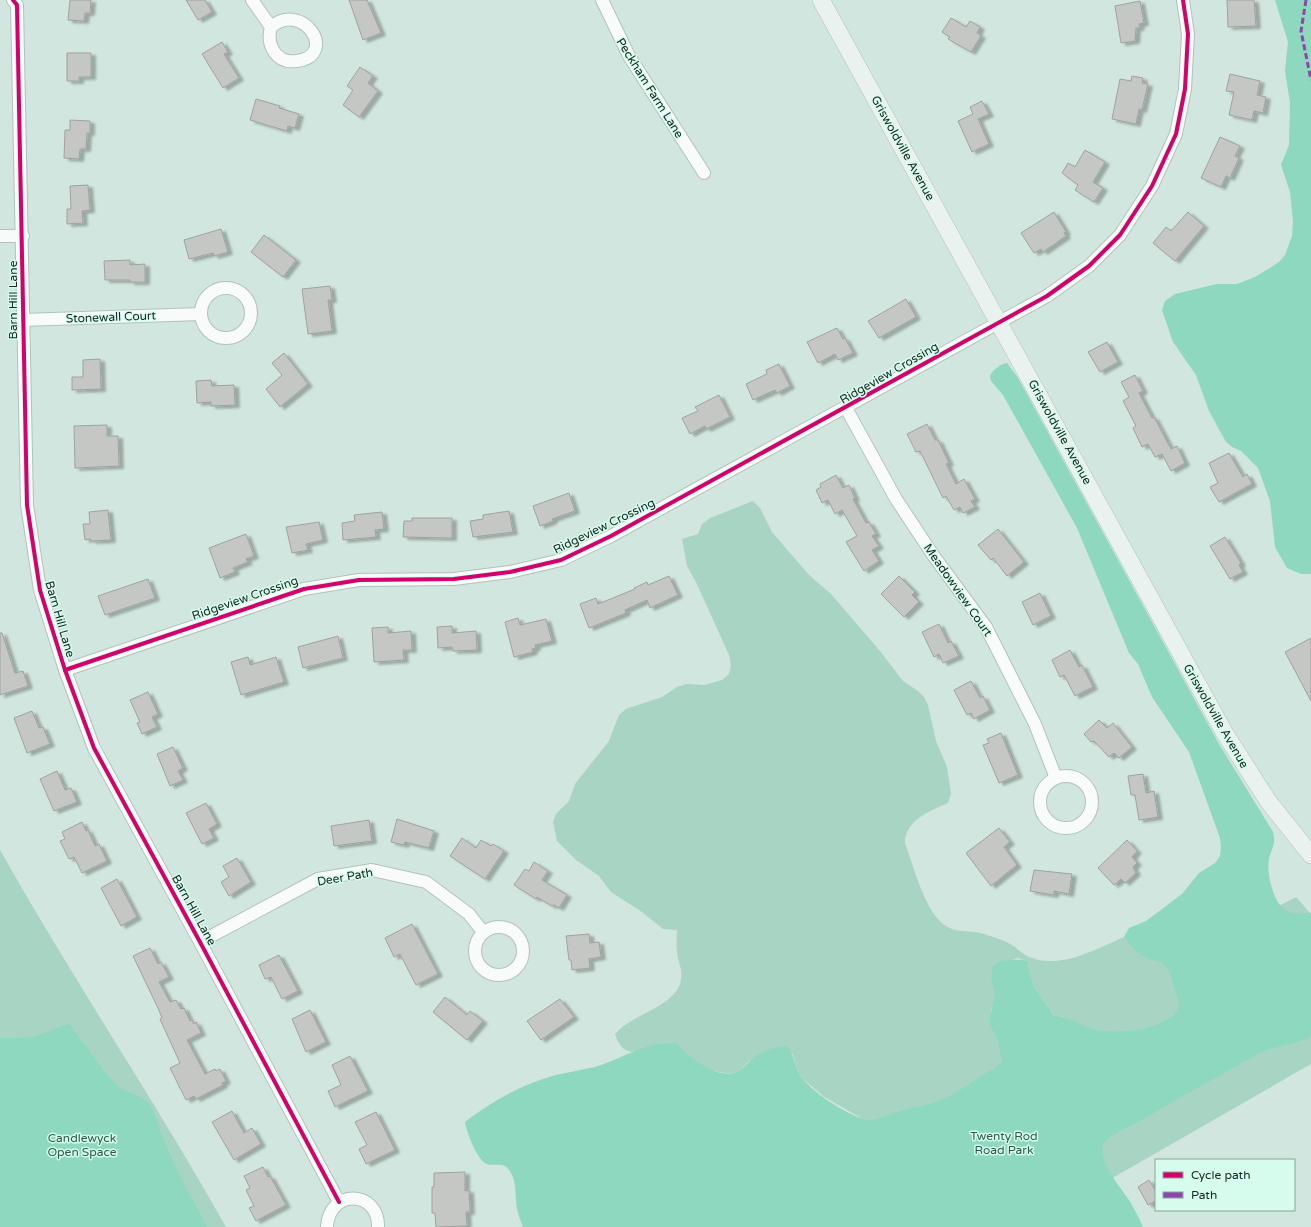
<svg xmlns="http://www.w3.org/2000/svg" width="1311" height="1227" font-family="'Varela Round',sans-serif">
	<defs>
		<filter id="shadow"><feDropShadow dx="4.5" dy="2.5" stdDeviation="1" flood-color="#0004"/></filter>
	</defs>
	<rect width="100%" height="100%" fill="#d1e6de"/>
	<!-- green -->
	<g fill="#a8d4c4" fill-rule="evenodd">
		<path d="M753,501L760,508L772,532L809,575L831,594L880,651L903,681L918,691L924,697L928,705L936,741L947,767L951,794L948,803C930,811 905,820 905,843C913,865 924,907 941,922C955,935 968,929 984,934C993,937 1004,940 1012,945C1018,949 1023,954 1029,957C1060,970 1096,949 1124,937L1144,958L1163,962L1165,965L1296,897L1311,914V1064L1102,1184L864,1120L823,1096L803,1079L798,1071L792,1053C784,1054 760,1054 753,1058C745,1063 742,1072 731,1073C716,1074 700,1066 689,1057C684,1053 680,1044 673,1043C648,1039 627,1070 615,1034C632,1014 677,1006 681,980C683,970 678,962 677,952C676,945 677,937 677,930L663,929L642,912L611,892L599,876L576,860L557,841L553,822L556,814L569,801L575,784L609,741L619,715L626,709L662,697L677,687L686,684L705,685L722,680L729,674L731,665L729,655L696,582L687,566L682,539L698,534L702,524L710,518ZM1018,958L1027,961L1034,987L1054,1016L1065,1017L998,1042C993,1031 988,1022 991,1009C993,1005 995,999 995,994C994,978 987,973 1000,960L1009,961Z"/>
		<path d="M0,850C72,978 154,1099 226,1227H0Z"/>
	</g>
	<!-- forest -->
	<g fill="#8ed8bf">
		<path d="M1275,0H1311V574H1301L1287,568L1275,547L1270,501L1258,468L1241,451L1232,447L1226,442L1209,411L1196,375L1173,342L1162,310L1165,301L1175,294L1217,284H1237L1255,277L1279,262L1285,255L1292,236L1293,221L1290,192L1281,165L1289,145L1290,103L1285,71L1288,42Z"/>
		<path d="M1007,363L1018,378L1219,744L1273,832C1276,845 1272,847 1269,859C1266,873 1274,908 1289,912C1296,914 1304,913 1311,913V1037C1295,1044 1278,1046 1261,1052L1157,1111C1141,1122 1123,1128 1109,1138C1088,1152 1121,1187 1129,1200C1134,1208 1139,1218 1143,1227H523C521,1221 518,1215 517,1209C515,1198 517,1183 511,1173C504,1160 497,1167 487,1164C478,1162 466,1131 465,1122C492,1101 522,1084 556,1075C569,1072 582,1070 595,1067C622,1059 647,1041 676,1043C690,1057 719,1083 740,1070C745,1067 749,1061 754,1057C763,1051 777,1045 788,1046C794,1056 795,1069 803,1079C815,1094 845,1113 863,1119C875,1123 889,1114 901,1111C913,1107 927,1106 939,1101C953,1095 965,1087 978,1078C987,1071 995,1070 1002,1061L998,1042L990,1025V1015L995,995L991,976L993,967L1000,960C1010,961 1018,958 1027,961L1034,987L1054,1016C1075,1017 1080,1027 1097,1030C1116,1034 1170,1030 1178,1008C1180,1002 1176,993 1174,988C1172,981 1171,973 1167,968C1161,959 1152,962 1143,957C1136,952 1130,944 1124,937L1129,928L1146,921L1182,894L1199,873L1215,863L1220,856L1221,847L1220,838L1189,752L1152,697L1138,664L1129,653L1077,528L1003,395L991,381L990,376C993,370 1000,364 1007,363Z"/>
		<path d="M69,1024C86,1044 98,1067 118,1086C127,1094 141,1094 149,1104C157,1114 159,1131 165,1143C177,1172 192,1199 207,1227H0V1038C14,1038 28,1039 42,1034C51,1031 59,1026 69,1024Z"/>
	</g>
	<!-- building -->
	<g fill="#c5c7c4" stroke="#a0a29e" filter="url(#shadow)">
		<path d="M70,0H91L90,13H85L84,21L68,20Z"/>
		<path d="M186,0H205L212,12L198,20Z"/>
		<path d="M349,0H367L381,33L363,40Z"/>
		<path d="M1227,0H1254L1256,26L1228,27Z"/>
		<path d="M1140,1L1144,23L1139,24L1140,28H1136L1135,41L1121,43L1115,6Z"/>
		<path d="M951,18L966,27L970,21L980,27L977,33L981,36L971,52L948,39L950,37L942,32Z"/>
		<path d="M222,42L228,52L224,54L239,78L223,88L202,54Z"/>
		<path d="M67,53H91V77H79V81H67Z"/>
		<path d="M360,67L373,76L368,83L378,91L359,117L343,105L353,90L347,86Z"/>
		<path d="M1230,74L1260,81L1257,95L1266,97L1263,113L1254,111L1252,120L1229,115L1234,92L1226,91Z"/>
		<path d="M1132,76L1143,78L1142,83L1148,84L1142,110L1139,109L1136,124L1112,119L1120,79L1131,81Z"/>
		<path d="M256,99L280,106L279,108L299,114L295,128L288,126L287,131L250,120Z"/>
		<path d="M982,101L989,114L978,119L989,144L972,152L958,121L973,114L970,107Z"/>
		<path d="M70,120L90,121V133H87L86,149H80L79,159L64,158L65,130H70Z"/>
		<path d="M1220,137L1240,146L1235,156L1239,158L1230,178L1226,176L1221,187L1201,178Z"/>
		<path d="M1085,150L1105,162L1093,182L1103,188L1094,202L1075,190L1078,185L1062,173L1068,163L1075,167Z"/>
		<path d="M88,185L90,210L82,211L83,223L67,224V209H71L70,186Z"/>
		<path d="M1054,212L1066,232L1064,233L1066,236L1043,252L1041,249L1034,253L1021,233Z"/>
		<path d="M1188,212L1204,226L1175,261L1153,243L1166,227L1171,231Z"/>
		<path d="M221,229L228,252L214,256L213,253L189,259L184,240Z"/>
		<path d="M264,235L296,260L283,277L251,252Z"/>
		<path d="M130,260V265L145,264V282H130V280H105L104,261Z"/>
		<path d="M330,286L332,300H328L332,331L308,334L302,289Z"/>
		<path d="M906,299L916,317L879,338L868,321Z"/>
		<path d="M837,328L843,339L845,338L853,353L838,360L835,354L818,363L807,342Z"/>
		<path d="M1107,342L1118,362L1100,372L1088,352Z"/>
		<path d="M284,353L308,384L280,407L266,389L282,375L272,363Z"/>
		<path d="M100,359L101,389L72,390V377H83V360Z"/>
		<path d="M779,364L790,386L777,393L775,390L753,400L746,384L767,374L766,370Z"/>
		<path d="M1135,375L1143,391L1139,393L1152,418L1154,417L1171,449L1177,446L1185,463L1171,471L1162,454L1155,457L1148,444L1142,447L1133,428L1136,426L1123,401L1129,397L1121,382Z"/>
		<path d="M211,380L212,386L234,385L235,405L211,406V402L197,403L196,381Z"/>
		<path d="M719,395L730,417L706,429L705,426L690,434L682,418L698,411L695,407Z"/>
		<path d="M927,424L935,440H938L949,463L946,464L956,484L964,479L975,499L971,501L975,507L963,513L960,507L954,510L946,496L943,498L920,451L916,452L907,434Z"/>
		<path d="M107,425V436H118L119,466L75,468L74,426Z"/>
		<path d="M1229,453L1243,477L1247,474L1252,484L1219,502L1210,487L1218,483L1209,463Z"/>
		<path d="M836,475L843,488L849,485L855,498L853,499L866,523L869,522L876,534L872,536L879,546L872,550L879,561L864,571L846,542L857,536L842,510L835,514L828,500L822,503L816,490L821,487L820,484Z"/>
		<path d="M569,493L575,511L552,519L553,521L540,526L533,506Z"/>
		<path d="M108,510L111,540L92,541L90,539L85,540L83,524H90L89,512Z"/>
		<path d="M509,511L513,532L473,537L470,521L483,519V515Z"/>
		<path d="M382,512L384,529L375,530L376,537L343,540L342,523L355,521L354,515Z"/>
		<path d="M412,518H452V538L403,537L404,521H412Z"/>
		<path d="M319,522L323,540L306,544L308,550L292,553L286,527Z"/>
		<path d="M998,529L1024,562L1007,576L993,558L991,560L978,545Z"/>
		<path d="M246,534L254,556L246,559L248,562L233,568L235,572L220,578L209,548Z"/>
		<path d="M1225,537L1241,563L1239,565L1243,572L1230,579L1210,546Z"/>
		<path d="M669,576L678,595L650,608L647,600L625,610L626,613L589,628L580,604L596,598L598,604L635,589L634,588L647,582L648,585Z"/>
		<path d="M899,576L915,592L912,595L919,602L904,617L881,594Z"/>
		<path d="M148,579L155,598L105,615L98,596Z"/>
		<path d="M1040,593L1051,616L1033,625L1022,602Z"/>
		<path d="M518,618L520,625L546,619L552,641L535,645L536,648L532,649L533,652L514,657L505,622Z"/>
		<path d="M939,624L948,643L951,641L959,656L943,663L939,654L934,657L922,632Z"/>
		<path d="M452,626V633L476,631L477,650L453,651L452,647L438,648L437,627Z"/>
		<path d="M388,627V633L411,631L412,650H403L404,660L374,662L372,628Z"/>
		<path d="M0,633H2L15,673L23,671L28,686L0,695Z"/>
		<path d="M338,636L343,658L303,668L298,647Z"/>
		<path d="M1311,638V701L1285,652Z"/>
		<path d="M1070,650L1079,667L1082,665L1093,687L1075,696L1064,675L1060,677L1052,660Z"/>
		<path d="M248,657L250,665L276,657L284,682L241,695L231,662Z"/>
		<path d="M971,681L980,698L983,696L990,710L974,719L971,713L967,715L954,690Z"/>
		<path d="M148,692L158,714L152,717L157,727L142,734L137,723L140,722L130,700Z"/>
		<path d="M32,711L39,728L43,727L50,744L27,753L14,718Z"/>
		<path d="M1099,720L1107,728L1113,723L1132,747L1119,758L1114,753L1109,757L1094,741L1091,742L1084,734Z"/>
		<path d="M1001,733L1018,775L999,783L983,745L989,743L987,739Z"/>
		<path d="M173,747L183,768L178,771L183,780L170,786L157,754Z"/>
		<path d="M57,771L65,790L71,788L77,802L54,811L40,779Z"/>
		<path d="M1143,774L1146,793L1154,791L1158,817L1139,820L1135,795H1131L1128,776Z"/>
		<path d="M206,803L217,824L209,829L214,838L202,844L186,813Z"/>
		<path d="M397,819L434,831L429,848L405,842L404,845L391,842Z"/>
		<path d="M369,820L372,841L334,846L331,826Z"/>
		<path d="M82,822L86,831L88,830L95,846L99,844L107,861L82,873L74,857L69,859L60,841L65,839L62,832Z"/>
		<path d="M999,828L1010,842L1004,847L1017,865L991,886L966,853Z"/>
		<path d="M462,838L476,848L481,840L491,846L493,844L504,851L485,879L450,856Z"/>
		<path d="M1127,840L1137,851L1132,857L1137,863L1133,867L1136,873L1125,883L1121,879L1114,885L1098,868Z"/>
		<path d="M237,858L251,882L229,896L221,882L229,877L223,866Z"/>
		<path d="M534,862L548,871L542,880L567,895L559,908L554,905L552,906L537,897L536,899L514,885L525,869L529,871Z"/>
		<path d="M1034,870L1072,874L1069,894L1054,891V895L1030,891Z"/>
		<path d="M117,879L137,917L121,926L101,888Z"/>
		<path d="M412,924L438,974L416,985L400,954L394,957L385,938Z"/>
		<path d="M589,934L590,943L599,942L601,957L589,959L590,968L572,970L571,960H569L566,936Z"/>
		<path d="M150,948L158,964L161,962L169,977L159,982L170,1002L176,1000L181,1009L184,1008L190,1021L192,1020L194,1024L196,1022L201,1033L187,1040L205,1074L215,1069L216,1071L220,1069L226,1081L222,1083L223,1085L196,1099L194,1096L186,1100L170,1068L180,1063L160,1019L162,1018L158,1008L133,956Z"/>
		<path d="M279,955L298,991L282,999L271,977L265,979L259,965Z"/>
		<path d="M445,997L467,1015L470,1011L483,1021L467,1040L433,1012Z"/>
		<path d="M560,999L574,1017L541,1040L527,1021Z"/>
		<path d="M310,1010L326,1042L306,1052L292,1019Z"/>
		<path d="M350,1056L368,1091L335,1107L328,1091L341,1085L332,1065Z"/>
		<path d="M232,1111L244,1133L252,1128L261,1144L234,1160L212,1122Z"/>
		<path d="M376,1112L395,1150L366,1164L359,1149L367,1145L355,1122Z"/>
		<path d="M263,1167L268,1177L270,1176L286,1205L256,1221L249,1208L254,1206L246,1190L250,1188L244,1176Z"/>
		<path d="M465,1172V1191L469,1190L470,1212H466L467,1226L436,1227L435,1213H432V1187H434V1173Z"/>
		<path d="M1149,1180L1156,1192V1201L1148,1205L1138,1187Z"/>
	</g>
	<g fill="none" stroke-linecap="round" stroke-linejoin="round">
		<defs>
			<g id="street">
				<path d="M13,0L17,5L27,505L40,590L65,670L94,748L200,942L339,1202"/>
				<path d="M252,0L271,27C266,45 276,64 297,61C339,55 303,0 271,27"/>
				<path d="M602,0L629,56L704,173"/>
				<path d="M0,236H23"/>
				<circle cx="226" cy="313" r="25"/>
				<path d="M22,320L201,314"/>
				<path d="M846,408L896,499L933,555L986,627L1035,724L1056,778"/>
				<path d="M65,670L304,589L359,580L454,579L510,572L561,560L611,536L1047,296L1089,266L1120,235L1152,186L1176,134L1185,89L1188,34L1183,0"/>
				<circle cx="1066" cy="802" r="26"/>
				<circle cx="499" cy="951" r="24"/>
				<path d="M200,942L318,879L372,870L426,882L469,914L483,932"/>
				<path d="M327,1227C329,1188 379,1190 378,1227"/>
			</g>
			<path id="secondary" d="M821,0L1224,732L1268,801L1311,855"/>
		</defs>
		<!-- street casing -->
		<use href="#street" stroke="#b1c2bb" stroke-width="14"/>
		<!-- secondary casing -->
		<use href="#secondary" stroke="#b1c2bb" stroke-width="18"/>
		<!-- street -->
		<use href="#street" stroke="#f8fbfa" stroke-width="12"/>
		<!-- secondary -->
		<use href="#secondary" stroke="#eaf2ef" stroke-width="17"/>
		<!-- quiet -->
		<path stroke="#8e44ad" stroke-width="3" stroke-dasharray="6 3" stroke-linecap="butt" d="M1306,0L1301,31L1311,80"/>
		<defs>
			<g id="cycleway">
				<path d="M13,0L17,5L27,505L40,590L65,670L94,748L200,942L339,1202"/>
				<path d="M65,670L304,589L359,580L454,579L510,572L561,560L611,536L1047,296L1089,266L1120,235L1152,186L1176,134L1185,89L1188,34L1183,0"/>
			</g>
		</defs>
		<!-- cycleway casing -->
		<use href="#cycleway" stroke="#d5fcec" stroke-width="6"/>
		<!-- cycleway -->
		<use href="#cycleway" stroke="#d6006c" stroke-width="4"/>
	</g>
	<g text-anchor="middle" stroke-width="3" stroke-linejoin="round" paint-order="stroke">
		<!-- street labels -->
		<g font-size="12" fill="#172620" stroke="#d5fcec">
			<text transform="translate(650 88) rotate(58)" y="4">Peckham Farm Lane</text>
			<text transform="translate(903 148) rotate(61)" y="4">Griswoldville Avenue</text>
			<text transform="translate(13 300) rotate(-90)" y="4">Barn Hill Lane</text>
			<text transform="translate(111 317) rotate(-2)" y="4">Stonewall Court</text>
			<text transform="translate(889 373) rotate(-30)" y="4">Ridgeview Crossing</text>
			<text transform="translate(1060 432) rotate(61)" y="4">Griswoldville Avenue</text>
			<text transform="translate(604 526) rotate(-26)" y="4">Ridgeview Crossing</text>
			<text transform="translate(958 590) rotate(55)" y="4">Meadowview Court</text>
			<text transform="translate(245 598) rotate(-19)" y="4">Ridgeview Crossing</text>
			<text transform="translate(60 619) rotate(74)" y="4">Barn Hill Lane</text>
			<text transform="translate(1216 716) rotate(60)" y="4">Griswoldville Avenue</text>
			<text transform="translate(345 877) rotate(-10)" y="4">Deer Path</text>
			<text transform="translate(194 910) rotate(61)" y="4">Barn Hill Lane</text>
		</g>
		<!-- park labels -->
		<g font-size="12" fill="#2c5c4c" stroke="#d5fcec">
			<text x="1004" y="1140">Twenty Rod<tspan x="1004" dy="14">Road Park</tspan></text>
			<text x="82" y="1142">Candlewyck<tspan x="82" dy="14">Open Space</tspan></text>
		</g>
	</g>
	<!-- legend -->
	<rect x="1155" y="1159" width="140" height="52" fill="#d5fcec" stroke="#89a69a"/>
	<rect x="1163" y="1172" width="20" height="6" fill="#d6006c" stroke="#89a69a"/>
	<text x="1191" y="1179" font-size="12" fill="#172620">Cycle path</text>
	<rect x="1163" y="1192" width="20" height="6" fill="#8e44ad" stroke="#89a69a"/>
	<text x="1191" y="1199" font-size="12" fill="#172620">Path</text>
</svg>
